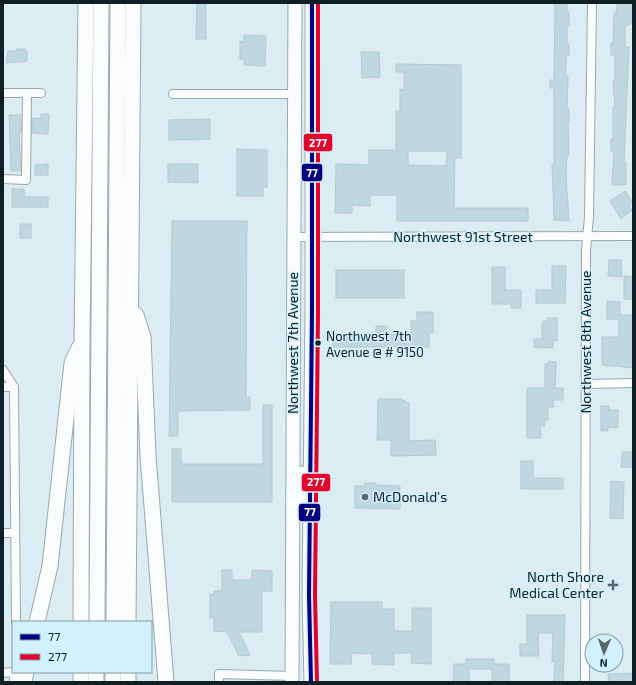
<svg xmlns="http://www.w3.org/2000/svg" width="636" height="685" font-family="'Exo 2',sans-serif">
	<rect width="100%" height="100%" fill="#dbecf3"/>
	<!-- building -->
	<g fill="#bed7e0" stroke="#b8c8ce" fill-rule="evenodd">
		<path d="M197,3H206V39H196Z"/>
		<path d="M555,3H567V12H569V25H567V44H569V56H566V76H568L567,109H569V122H568L569,155H567L566,174L569,221L554,220L552,164H554V88H550V80H554Z"/>
		<path d="M617,3L633,4V24H628L627,26H625V47H629L624,162H626V185H612L614,151H611V139H613V107H615L613,80H615V55H611V42H613L614,13H616Z"/>
		<path d="M244,35L266,36L265,66L244,65L245,60L240,59V41L244,42Z"/>
		<path d="M17,49H25L27,51V61L6,63L8,51H17Z"/>
		<path d="M361,52H379L380,77L362,78Z"/>
		<path d="M396,64L461,65V158H455L454,208H528V221H397V195H370V206L352,205V213H335L336,164L369,165V150H396V111H400V89L404,90V72H396ZM408,151H447L446,166L408,165Z"/>
		<path d="M41,114H49L48,134L32,133V118L41,119Z"/>
		<path d="M9,115H21V133H19L21,171H11Z"/>
		<path d="M210,119V139L169,140V120Z"/>
		<path d="M237,149L267,150V187H263V196H237Z"/>
		<path d="M48,164V175H35V165Z"/>
		<path d="M168,164H198V183L168,182Z"/>
		<path d="M12,189H24V197H48V207H12Z"/>
		<path d="M625,191L633,203L629,206L632,210L621,219L610,201Z"/>
		<path d="M172,221H247L246,398L250,397V410L178,411V436H169Z"/>
		<rect x="20" y="224" width="11" height="14"/>
		<path d="M609,260H621L622,277L608,276Z"/>
		<path d="M552,266H566L565,303H536V290H552Z"/>
		<path d="M492,267H505V290H521V308H511V304H492Z"/>
		<rect x="336" y="270" width="68" height="28"/>
		<path d="M624,276L633,277V299H624Z"/>
		<path d="M607,301L620,302V315H633V368L602,365V337H619V319H607Z"/>
		<path d="M417,312H433V333H429V347H333V334L376,333V326H387V334H411V321H417Z"/>
		<path d="M548,318H557V341L553,340V348L534,347V339H542V324L543,321H548Z"/>
		<path d="M549,361L556,362L555,388H563V400H553L554,407H548V420H544L545,426H540L541,438H527V388H545V364H548Z"/>
		<path d="M378,399H400L409,403V441L435,440L436,455L391,456V440H377Z"/>
		<path d="M263,405H272V502H172V449H181V464H263Z"/>
		<path d="M601,406H609V410H618V428L608,427V431H601Z"/>
		<path d="M622,452H633V467H621Z"/>
		<path d="M521,461H533V478H563V489H521Z"/>
		<path d="M611,481L624,482L623,519L610,518Z"/>
		<path d="M365,483H376V485L400,486V509L355,508V486H365Z"/>
		<path d="M222,570H232V580H252V570L272,571V591H262V632H239L250,655L239,656L227,632L214,631V618H210V594H214V591H222Z"/>
		<path d="M331,602H382V609H394V631H412V608H431V664L411,663L412,653H394V665L372,664V654L352,653L351,664H330Z"/>
		<path d="M527,615H565L563,682H554L555,662H552L553,633H538L539,656H520V644H527Z"/>
		<path d="M466,659H494V664H509V682H492V669H469V682H453L454,664H466Z"/>
		<path d="M633,673V682H609L608,674Z"/>
	</g>
	<g fill="none" stroke-linecap="round" stroke-linejoin="round">
		<defs>
			<g id="minor">
				<path d="M3,93H41"/>
				<path d="M173,94H294"/>
				<path d="M3,179L26,180L27,93"/>
				<path d="M293,237L633,236"/>
				<path d="M3,370L14,387L16,622"/>
				<path d="M587,384L633,383"/>
				<path d="M3,387H14"/>
				<path d="M3,533H15"/>
				<path d="M14,672V682"/>
				<path d="M3,673L14,672"/>
				<path d="M219,682V674L292,676"/>
				<path d="M585,682L586,250L589,217L592,3"/>
			</g>
			<g id="primary">
				<path d="M302,473L301,499L311,511"/>
				<path d="M292,682L295,3"/>
				<path d="M311,682L309,595L312,313V3"/>
			</g>
			<g id="motorway">
				<path d="M136,315L143,337L148,456L166,682"/>
				<path d="M37,622L50,566L72,363L79,348"/>
				<path d="M81,622L82,344L86,3"/>
				<path d="M97,622L101,3"/>
				<path d="M114,622L118,3"/>
				<path d="M128,622L133,3"/>
				<path d="M24,682L26,672"/>
				<path d="M81,682V672"/>
				<path d="M96,682V672"/>
				<path d="M113,682V672"/>
				<path d="M128,682V672"/>
			</g>
		</defs>
		<!-- minor casing -->
		<use href="#minor" stroke="#9aa9af" stroke-width="10"/>
		<!-- primary casing -->
		<use href="#primary" stroke="#9aa9af" stroke-width="15"/>
		<!-- motorway casing -->
		<use href="#motorway" stroke="#9aa9af" stroke-width="17"/>
		<!-- minor -->
		<use href="#minor" stroke="#fafcfd" stroke-width="8"/>
		<!-- primary -->
		<use href="#primary" stroke="#fafcfd" stroke-width="13"/>
		<!-- motorway -->
		<use href="#motorway" stroke="#fafcfd" stroke-width="15"/>
		<defs>
			<path id="bus-1" d="M311,682L309,595L312,313V3"/>
			<path id="bus-2" d="M317,682L315,595L318,313V3"/>
		</defs>
		<!-- bus-1 casing -->
		<use href="#bus-1" stroke="#d1f1fd" stroke-width="7"/>
		<!-- bus-2 casing -->
		<use href="#bus-2" stroke="#d1f1fd" stroke-width="7"/>
		<!-- bus-1 -->
		<use href="#bus-1" stroke="#000080" stroke-width="4"/>
		<!-- bus-2 -->
		<use href="#bus-2" stroke="#e4002b" stroke-width="4"/>
	</g>
	<!-- markers -->
	<circle fill="#101f25" stroke="#d1f1fd" stroke-width="1.5" cx="318" cy="343" r="3.5"/>
	<g fill="#57676d" stroke="#d1f1fd" stroke-width="1.5">
		<circle cx="365" cy="497" r="4"/>
		<path d="M611 579h4v4h4v4h-4v4h-4v-4h-4v-4h4z"/>
	</g>
	<g text-anchor="middle" stroke-width="3" stroke-linejoin="round" paint-order="stroke">
		<!-- bus labels -->
		<g font-size="13" fill="#101f25" stroke="#d1f1fd" text-anchor="start">
			<text x="326" y="341">Northwest 7th<tspan x="326" dy="16">Avenue @ # 9150</tspan></text>
		</g>
		<!-- street labels -->
		<g font-size="14" fill="#101f25" stroke="#d1f1fd">
			<text x="463" y="242">Northwest 91st Street</text>
			<text transform="translate(586 342) rotate(-90)" y="5">Northwest 8th Avenue</text>
			<text transform="translate(293 343) rotate(-90)" y="5">Northwest 7th Avenue</text>
		</g>
		<!-- poi labels -->
		<g font-size="14" fill="#101f25" stroke="#d1f1fd" text-anchor="start">
			<text x="373" y="502">McDonald's</text>
			<text x="604" y="582" text-anchor="end">North Shore<tspan x="604" dy="16">Medical Center</tspan></text>
		</g>
	</g>
	<g stroke="#d1f1fd" stroke-width="1.5">
		<rect x="303" y="133" width="30" height="19" rx="4" fill="#e4002b"/>
		<rect x="301" y="163" width="22" height="19" rx="4" fill="#000080"/>
		<rect x="301" y="473" width="30" height="19" rx="4" fill="#e4002b"/>
		<rect x="298" y="503" width="23" height="19" rx="4" fill="#000080"/>
	</g>
	<g font-size="11" text-anchor="middle" font-weight="bold" fill="#fff">
		<text x="318" y="147">277</text>
		<text x="312" y="177">77</text>
		<text x="316" y="486">277</text>
		<text x="310" y="516">77</text>
	</g>
	<!-- border -->
	<rect width="636" height="685" fill="none" stroke="#101f25" stroke-width="8"/>
	<!-- legend -->
	<rect x="12" y="621" width="140" height="52" fill="#d1f1fd" stroke="#849da7"/>
	<rect x="20" y="634" width="20" height="6" fill="#000080" stroke="#849da7"/>
	<text x="48" y="641" font-size="12" fill="#101f25">77</text>
	<rect x="20" y="654" width="20" height="6" fill="#e4002b" stroke="#849da7"/>
	<text x="48" y="661" font-size="12" fill="#101f25">277</text>
	<!-- north arrow -->
	<g transform="translate(604 653) rotate(182)"><circle r="19" fill="#d1f1fd" stroke="#849da7"/>
	<path d="M0-3L7 15L0 10L-7 15Z" fill="#57676d"/>
	<text y="-6" font-size="11" font-weight="bold" text-anchor="middle" fill="#101f25">N</text>
	</g>
</svg>
